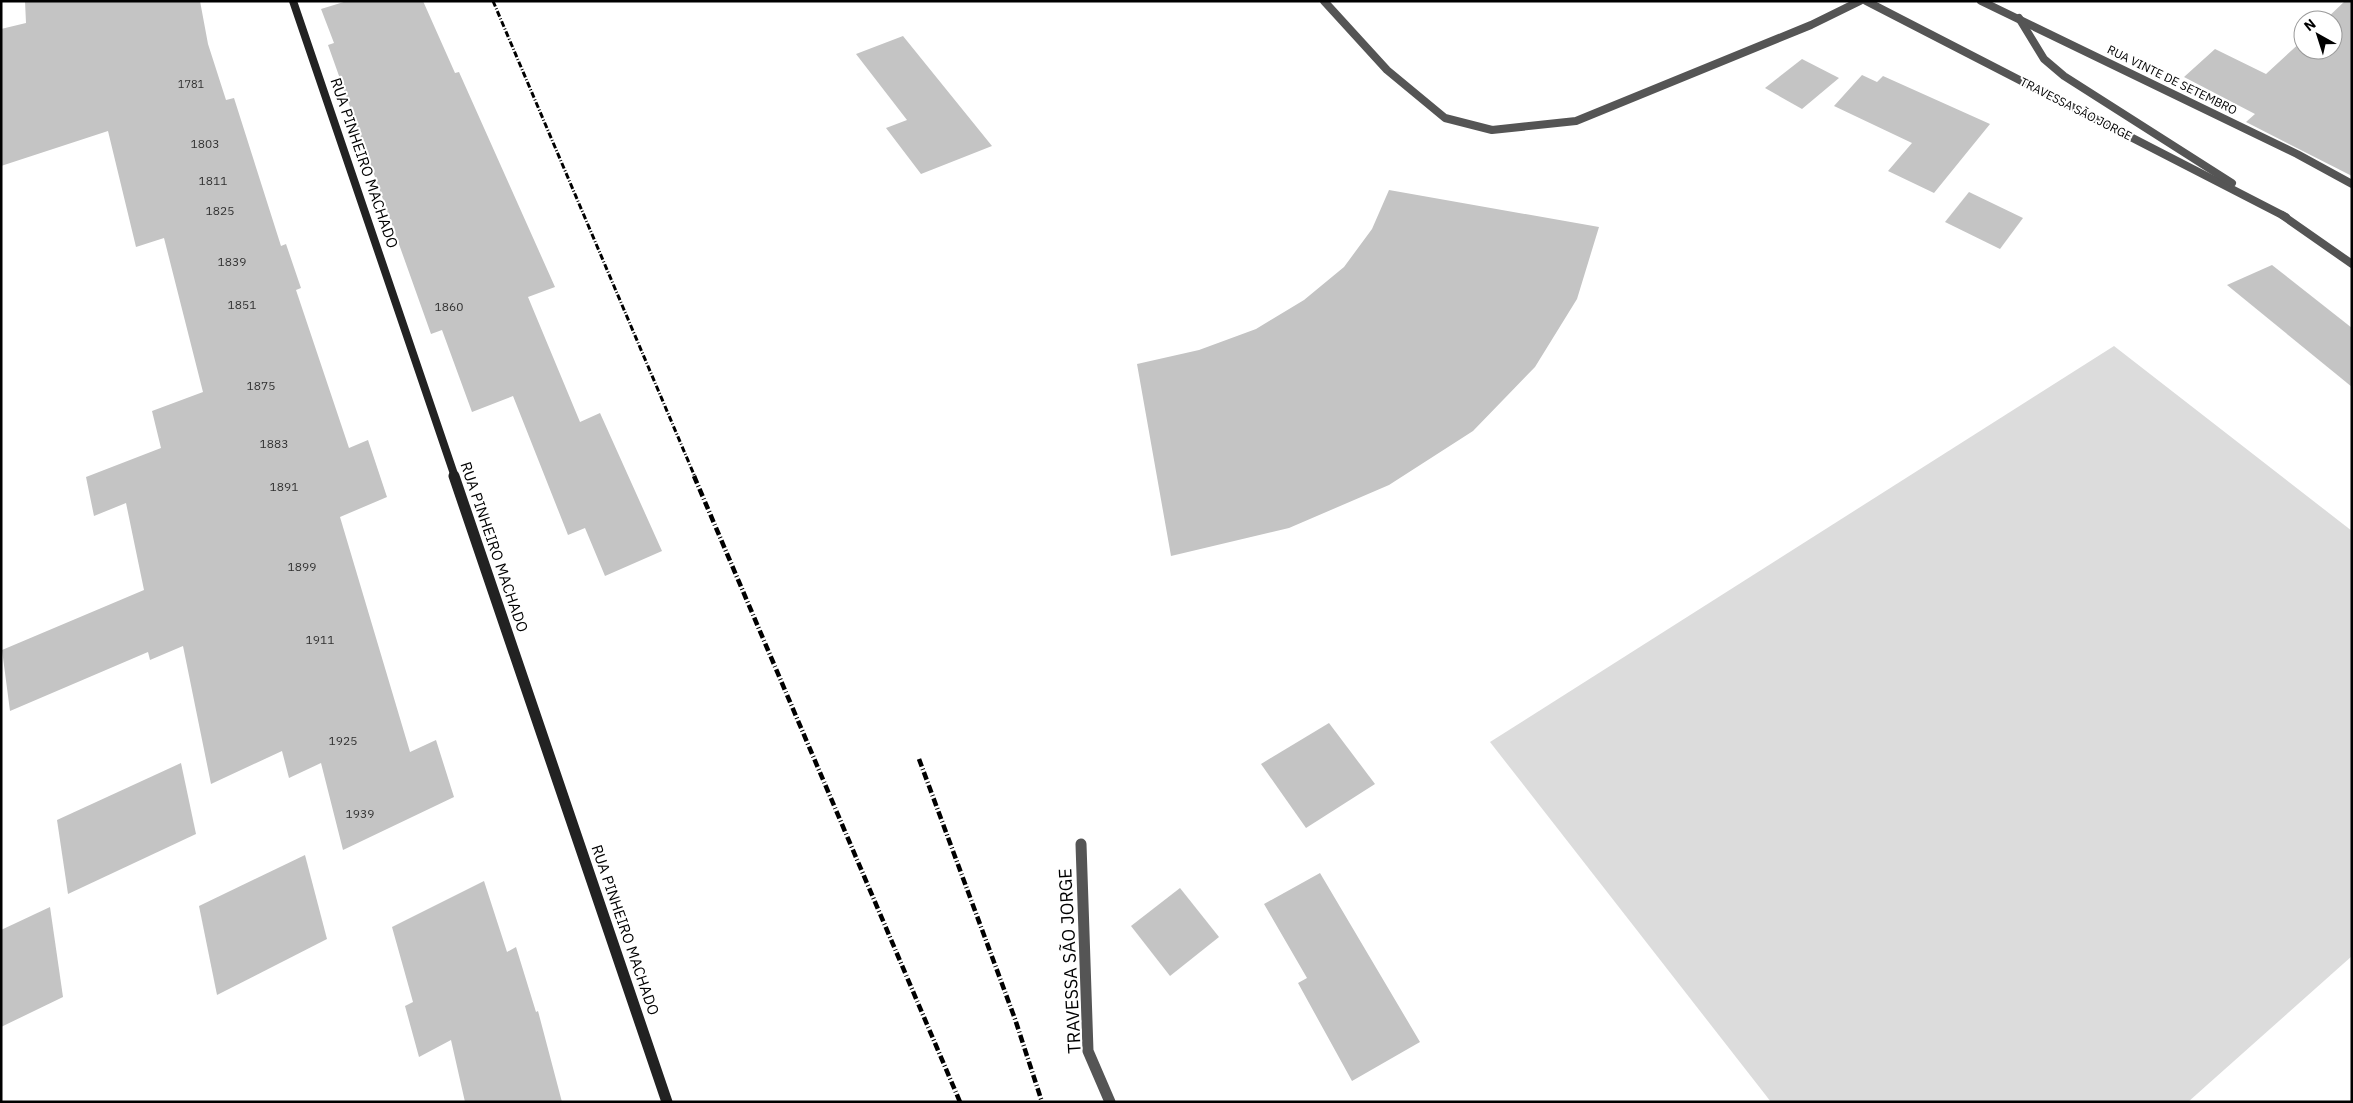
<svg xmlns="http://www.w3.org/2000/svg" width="2353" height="1103" font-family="'IBM Plex Sans',sans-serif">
	<rect width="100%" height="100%" fill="#fff"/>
	<!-- green -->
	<path fill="#dcdcdc" d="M2114,346L2352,531V956L2188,1102H1771L1490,742Z"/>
	<!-- building -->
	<g fill="#c4c4c4">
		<path d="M25,1H200L208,44L226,100L234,98L281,246L286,244L301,288L296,290L349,448L368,440L387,497L340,517L410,752L436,740L454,797L343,850L321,763L289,778L282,751L211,784L183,646L150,660L148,652L10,711L2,650L144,590L126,503L94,516L86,477L161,448L152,411L203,392L164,238L136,247L108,131L1,166V29L26,23Z"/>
		<path d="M347,1H423L455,73L459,72L555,287L528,297L580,422L600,413L662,551L605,576L585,528L568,535L513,396L472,412L442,330L431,334L328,45L334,43L321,9Z"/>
		<path d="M2345,1H2352V176L2246,122L2255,114L2184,77L2215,49L2266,74L2303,40V50H2333V20H2325Z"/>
		<path d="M903,36L992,146L921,174L886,128L907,120L856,54Z"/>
		<path d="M1802,59L1839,78L1802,109L1765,88Z"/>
		<path d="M1862,75L1877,82L1883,76L1990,124L1934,193L1888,171L1912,143L1834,106Z"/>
		<path d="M1389,190L1599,227L1577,299L1535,367L1473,431L1389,485L1289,528L1171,556L1137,364L1199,350L1256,329L1304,300L1344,267L1372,229Z"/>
		<path d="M1969,192L2023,218L2000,249L1945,222Z"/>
		<path d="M2272,265L2352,328V387L2227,285Z"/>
		<path d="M1329,723L1375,784L1306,828L1261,764Z"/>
		<path d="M181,763L196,834L68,894L57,820Z"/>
		<path d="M305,855L327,939L217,995L199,906Z"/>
		<path d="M1320,873L1420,1042L1352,1081L1298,983L1307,978L1264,904Z"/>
		<path d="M484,881L507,952L516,947L536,1012L538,1011L562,1102H465L451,1040L419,1057L405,1006L413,1002L392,927Z"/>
		<path d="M1180,888L1219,937L1170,976L1131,926Z"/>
		<path d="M50,907L63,997L1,1027V930Z"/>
	</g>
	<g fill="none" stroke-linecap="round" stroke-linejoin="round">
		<!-- lane -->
		<path stroke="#555" stroke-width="8" d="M1324,1L1387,70L1445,118L1492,130L1576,121L1811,25L1860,1"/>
		<!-- street-far1 -->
		<g stroke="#555" stroke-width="8">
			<path d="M1866,1L2286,217"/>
			<path d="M1981,1L2297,154L2352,184"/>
			<path d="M2019,18L2044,59L2064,76L2232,183"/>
			<path d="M2282,215L2352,264"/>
		</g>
		<!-- street -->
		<path stroke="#555" stroke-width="11" d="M1081,844L1088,1051L1110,1102"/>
		<!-- secondary-far1 -->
		<path stroke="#222" stroke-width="8" d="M293,1L455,477"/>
		<!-- secondary -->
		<path stroke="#222" stroke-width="11" d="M454,476L667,1102"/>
		<!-- rail-far1 -->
		<path stroke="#000" stroke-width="3" stroke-dasharray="6 2 1 2" stroke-linecap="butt" d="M493,1L695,477"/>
		<!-- rail -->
		<g stroke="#000" stroke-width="4.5" stroke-dasharray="8 2.5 1 2.5" stroke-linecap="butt">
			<path d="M694,476L960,1102"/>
			<path d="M919,759L1015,1019L1042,1102"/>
		</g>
	</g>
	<g text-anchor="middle" stroke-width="4" stroke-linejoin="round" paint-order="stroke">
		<!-- far-number labels -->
		<g font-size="11" fill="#313131">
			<text x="191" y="88">1781</text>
		</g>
		<!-- far-street labels -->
		<g font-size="12" fill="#000" stroke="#fff">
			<text transform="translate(2172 80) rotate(26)" y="4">RUA VINTE DE SETEMBRO</text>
			<text transform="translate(2076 109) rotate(27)" y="4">TRAVESSA SÃO JORGE</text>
		</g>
		<!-- number labels -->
		<g font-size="12" fill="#313131">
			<text x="205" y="148">1803</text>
			<text x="213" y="185">1811</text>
			<text x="220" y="215">1825</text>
			<text x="232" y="266">1839</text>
			<text x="242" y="309">1851</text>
			<text x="449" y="311">1860</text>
			<text x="261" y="390">1875</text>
			<text x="274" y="448">1883</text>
			<text x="284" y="491">1891</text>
			<text x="302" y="571">1899</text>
			<text x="320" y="644">1911</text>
			<text x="343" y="745">1925</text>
			<text x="360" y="818">1939</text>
		</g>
		<!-- street labels -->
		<g font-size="15" fill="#000" stroke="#fff">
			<text transform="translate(364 163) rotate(71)" y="5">RUA PINHEIRO MACHADO</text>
			<text transform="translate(494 547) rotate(71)" y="5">RUA PINHEIRO MACHADO</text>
			<text transform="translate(625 930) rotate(71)" y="5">RUA PINHEIRO MACHADO</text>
		</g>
		<!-- near-street labels -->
		<g font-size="18" fill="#000" stroke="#fff">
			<text transform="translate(1070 961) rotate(-93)" y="6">TRAVESSA SÃO JORGE</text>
		</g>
	</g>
	<!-- border -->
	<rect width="2353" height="1103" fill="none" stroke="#000000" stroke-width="5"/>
	<!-- north arrow -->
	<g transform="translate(2318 35) rotate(321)"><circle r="24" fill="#ffffff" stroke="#999999"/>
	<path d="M0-4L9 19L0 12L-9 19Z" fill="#000000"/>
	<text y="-8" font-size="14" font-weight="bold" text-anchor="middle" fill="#000000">N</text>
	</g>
</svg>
